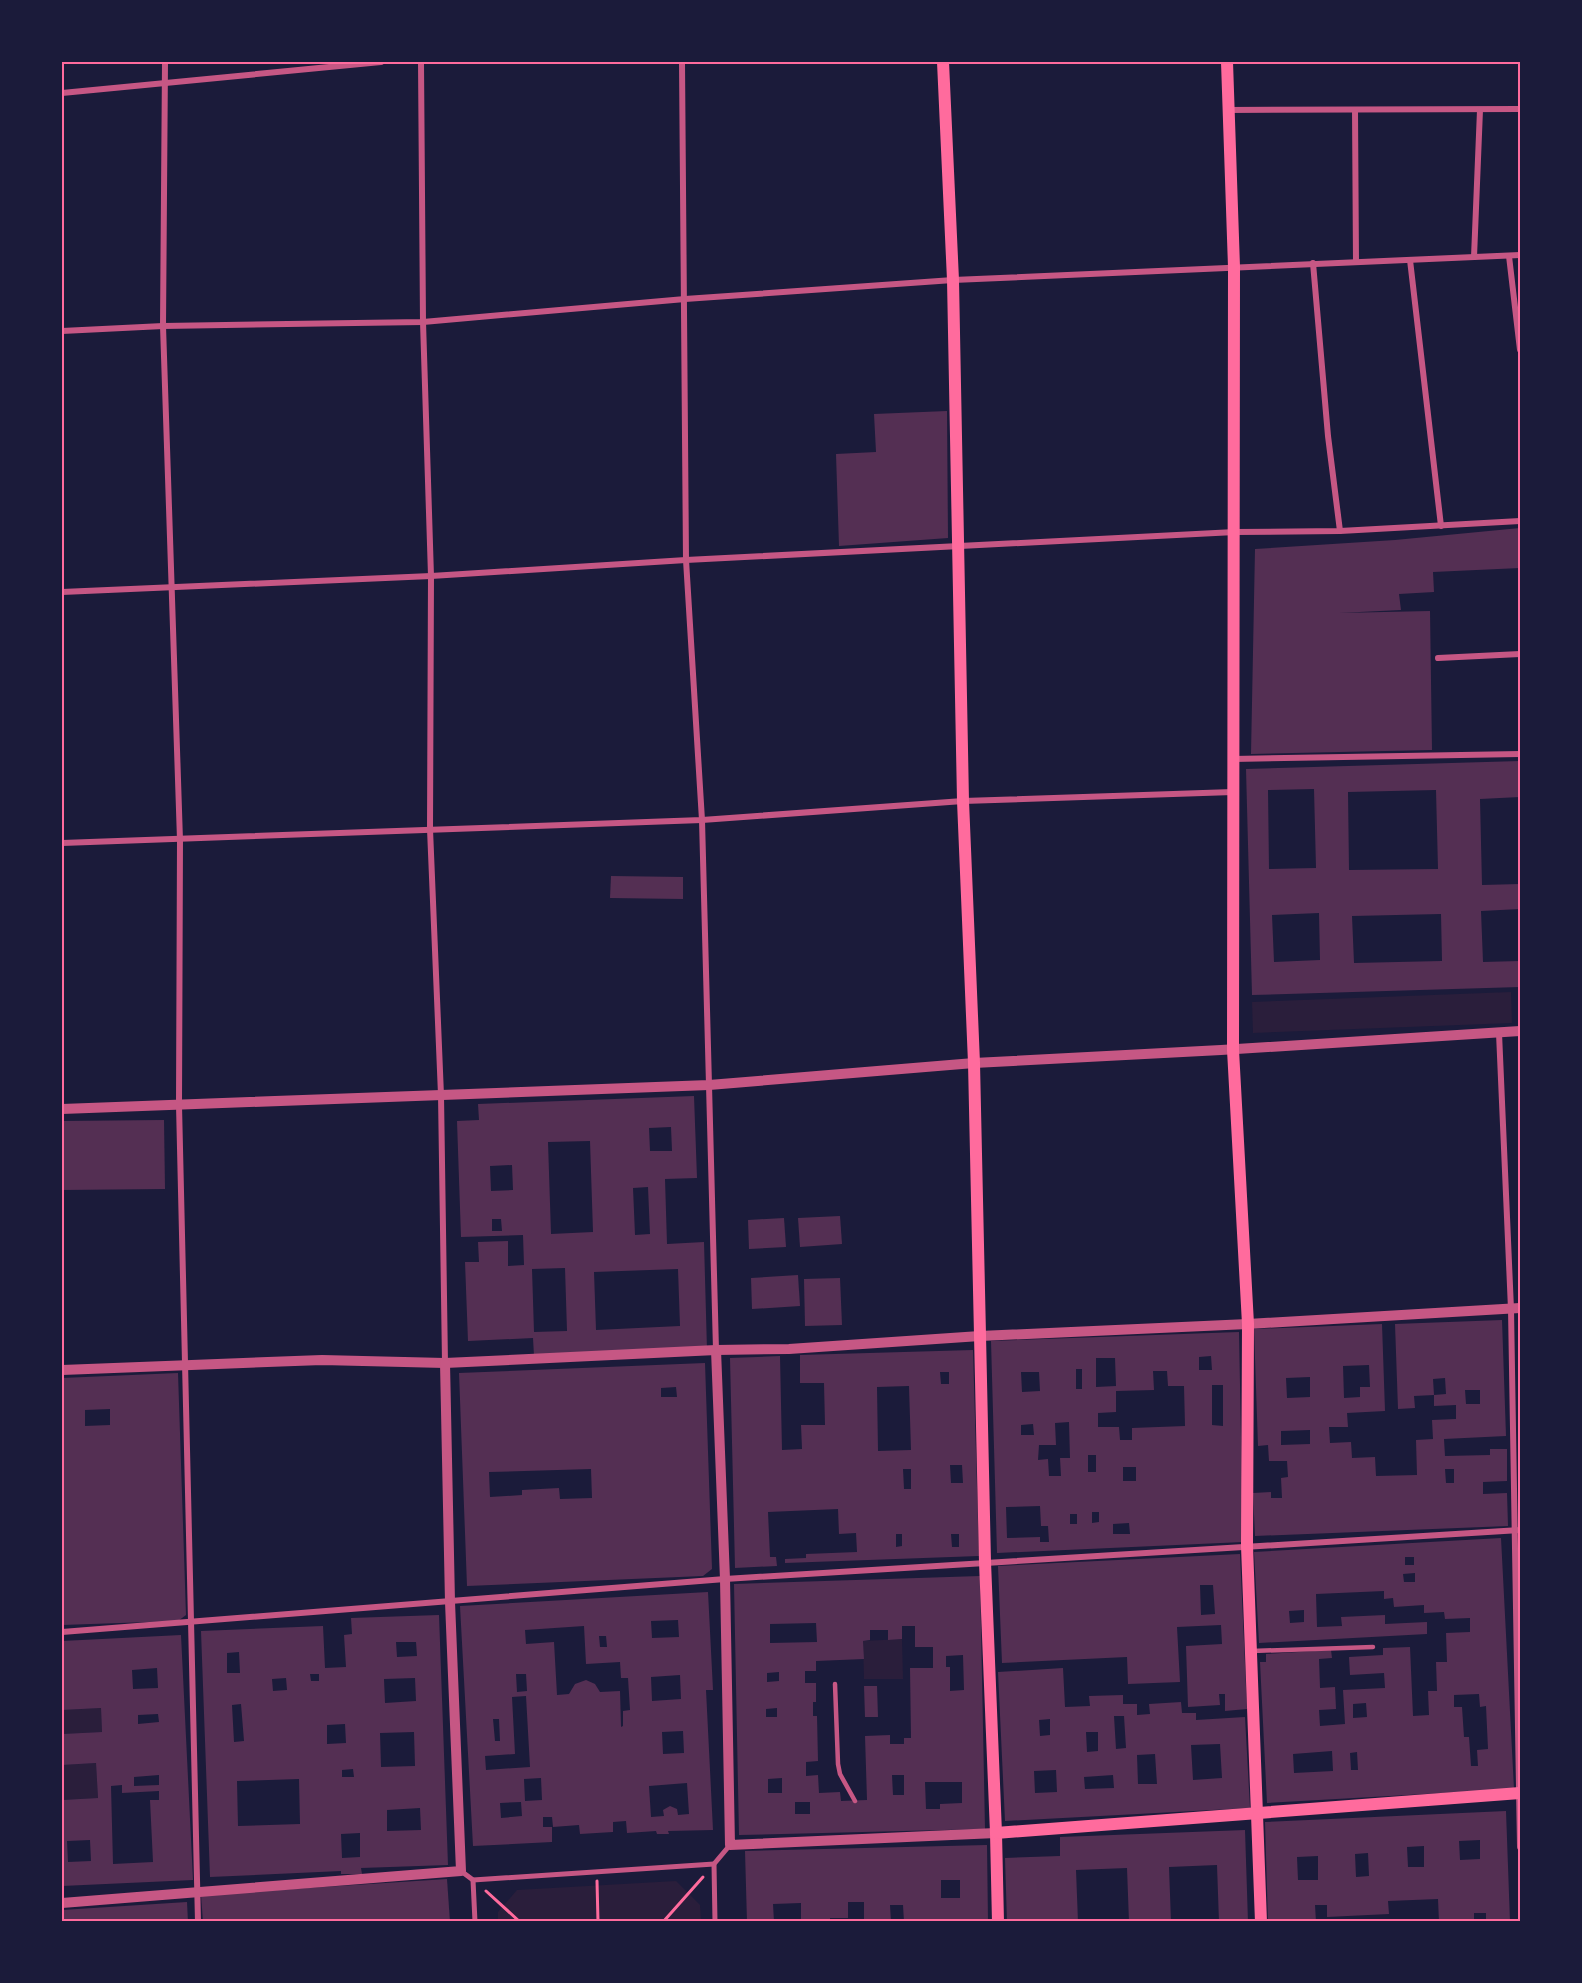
<svg xmlns="http://www.w3.org/2000/svg" width="1582" height="1983" font-family="'Archivo Narrow',sans-serif">
	<rect width="100%" height="100%" fill="#1b1b3a"/>
	<!-- green -->
	<g fill="#2a1e3b">
		<path d="M1511,992L1512,1023L1253,1033L1252,1002Z"/>
		<path d="M902,1639L903,1679H864L863,1641Z"/>
		<path d="M101,1708L102,1732L62,1734V1710Z"/>
		<path d="M96,1763L98,1798L62,1800V1765Z"/>
		<path d="M676,1881L700,1905L701,1921L498,1922V1912L517,1890Z"/>
	</g>
	<!-- building -->
	<g fill="#542f53" fill-rule="evenodd">
		<path d="M947,411L948,538L839,546L836,454L876,452L874,414Z"/>
		<path d="M1520,528V568L1433,572L1434,592L1399,594L1401,610L1339,613L1430,611L1432,750L1251,754L1255,549L1395,540Z"/>
		<path d="M1520,761V797L1480,799L1482,885L1520,884V909L1481,911L1483,962L1520,961V987L1252,995L1246,769ZM1314,789L1316,868L1269,869L1268,790ZM1436,790L1438,869L1349,870L1348,792ZM1319,913L1320,960L1274,962L1272,915ZM1441,914L1442,961L1354,963L1352,916Z"/>
		<path d="M611,876L683,877V899L610,898Z"/>
		<path d="M694,1096L697,1178L665,1179L667,1244L704,1242L707,1350L534,1356L533,1338L468,1341L465,1262H479L478,1242L508,1241V1266L524,1265L523,1235L461,1237L457,1121L479,1120L478,1104ZM671,1127L672,1151H650L649,1128ZM590,1141L593,1232L551,1234L548,1142ZM512,1165L513,1190L491,1191L490,1166ZM648,1187L650,1234L635,1235L633,1188ZM492,1219H501L502,1231H492ZM565,1268L567,1331L534,1332L532,1269ZM678,1269L680,1326L596,1330L594,1272Z"/>
		<path d="M164,1120L165,1189L62,1190V1121Z"/>
		<path d="M840,1216L842,1244L800,1247L798,1218Z"/>
		<path d="M784,1218L786,1247L749,1249L748,1220Z"/>
		<path d="M798,1275L800,1306L752,1309L751,1278Z"/>
		<path d="M840,1278L842,1325L805,1326L804,1279Z"/>
		<path d="M1502,1320L1506,1436L1444,1439L1445,1456L1490,1455V1449H1507V1481L1483,1482V1494L1507,1493L1508,1526L1255,1536L1253,1493L1271,1492V1498H1282L1281,1478L1288,1477L1287,1461H1269L1268,1445L1258,1446L1254,1329L1382,1324L1385,1411L1347,1413L1348,1427H1329L1330,1443L1351,1442L1352,1458L1375,1457L1376,1476L1417,1475L1416,1440L1433,1439L1432,1420L1456,1419V1405L1434,1406V1395L1446,1394L1445,1378L1433,1379L1434,1395L1414,1396L1415,1408L1398,1409L1395,1324ZM1369,1365L1370,1387H1360V1397L1344,1398L1343,1366ZM1310,1377V1397L1287,1398L1286,1378ZM1465,1390H1480V1404H1466ZM1310,1430V1444L1281,1445V1431ZM1445,1469H1454V1483H1446Z"/>
		<path d="M1239,1332L1243,1542L997,1553L991,1341ZM1211,1356L1212,1370H1199V1357ZM1096,1358H1115L1116,1386L1096,1387ZM1076,1369H1082V1389H1076ZM1153,1371H1167L1168,1386H1184L1185,1426L1132,1428V1440H1120L1119,1427H1098V1413L1116,1412V1391L1154,1390ZM1021,1372H1039L1040,1391L1022,1392ZM1212,1385H1223V1426L1212,1425ZM1069,1422L1070,1458H1060L1061,1476H1049L1048,1459L1038,1460L1039,1445H1056L1055,1423ZM1033,1424L1034,1435H1021V1425ZM1088,1455H1096V1472H1088ZM1123,1467H1136V1481H1123ZM1040,1506L1041,1526H1048L1049,1542H1040V1537L1007,1538L1006,1507ZM1092,1512H1099V1522L1092,1523ZM1070,1514H1077V1524H1070ZM1129,1523L1130,1534H1113V1524Z"/>
		<path d="M973,1350L979,1556L785,1563V1559L806,1558V1554L857,1552L856,1533L839,1534L838,1509L768,1512L770,1557H776L777,1566L735,1568L730,1358L780,1356L782,1450L802,1449L801,1425H825L824,1383H800V1355ZM940,1372H949V1384H941ZM909,1386L911,1450L878,1451L877,1387ZM950,1465H962L963,1483H951ZM903,1469H911V1489H904ZM896,1534H902V1546L896,1547ZM951,1534H959V1547H952Z"/>
		<path d="M705,1363L712,1569L703,1576L467,1586L459,1373ZM676,1387L677,1397H661V1388ZM591,1469L592,1498L560,1499L559,1488L522,1490V1495L490,1497L489,1472Z"/>
		<path d="M178,1373L186,1615L178,1621L62,1625V1378ZM110,1409V1425L85,1426V1410Z"/>
		<path d="M1501,1538L1514,1789L1267,1803L1260,1662H1266V1654L1331,1650L1332,1658L1319,1659L1320,1688L1335,1687L1336,1709L1319,1710L1320,1726L1345,1724L1343,1690L1385,1688L1384,1673L1350,1675L1349,1657L1383,1655V1648L1410,1647L1413,1716L1429,1715L1428,1691H1437L1436,1662H1447L1446,1633L1470,1632V1618L1445,1619L1444,1612L1424,1613V1605L1394,1607L1393,1598L1384,1599V1591L1316,1594L1317,1627L1342,1626L1341,1617L1385,1615V1624L1427,1622V1634L1259,1643L1254,1552ZM1405,1557H1414V1565H1405ZM1415,1573V1582H1404L1403,1574ZM1304,1610V1622L1290,1623L1289,1611ZM1479,1694L1480,1707L1486,1706L1488,1749L1477,1750L1478,1766H1471L1469,1737H1464L1462,1707H1454V1695ZM1366,1703L1367,1717L1353,1718V1704ZM1332,1751L1333,1771L1294,1773L1293,1754ZM1357,1752L1358,1770H1351L1350,1753Z"/>
		<path d="M1240,1554L1247,1709L1225,1711V1694H1219L1220,1705L1188,1707L1186,1646L1222,1644L1221,1625L1177,1627L1180,1682L1128,1684L1127,1657L1002,1663L998,1566ZM1200,1585H1213L1215,1614L1201,1615Z"/>
		<path d="M980,1576L985,1829L739,1835L734,1584ZM816,1623L817,1642L770,1643V1624ZM902,1626H915V1647H933V1668H910L911,1738H904V1744H890V1735L865,1736L867,1800L841,1801L840,1792L819,1793L818,1775L806,1776V1762L818,1761L817,1716H813V1702H816V1683H805V1671H816V1661L864,1659L863,1641L870,1640V1630H888V1640L902,1639ZM963,1655L964,1690L950,1691V1667H946V1656ZM779,1672V1681L767,1682V1673ZM777,1708V1717H766V1709ZM892,1775H904V1795H893ZM782,1778V1793H768V1779ZM925,1782H962V1803L940,1804V1809H926ZM795,1802H810V1814H795Z"/>
		<path d="M708,1592L713,1690H706L713,1830L668,1831L669,1834H657L656,1831L627,1833L626,1821L613,1822V1832L580,1834L579,1825L553,1827L552,1817H543V1827H552V1842L473,1846L460,1606ZM678,1620L679,1637L652,1638L651,1621ZM584,1626L586,1664L620,1662L621,1678H628L630,1710L623,1711V1726L621,1727L620,1691L600,1692L595,1684L586,1680L575,1684L569,1694L557,1695L554,1642L526,1644L525,1630ZM599,1636H606L607,1647H600ZM516,1674H526L527,1691L517,1692ZM680,1675L681,1699L652,1701L651,1677ZM526,1696L530,1767L486,1770L485,1756L515,1754L512,1697ZM493,1719H499L500,1741H495ZM683,1731L684,1753L663,1754L662,1732ZM541,1778L542,1800L525,1801L524,1779ZM687,1783L689,1814L678,1815L677,1809L670,1806L663,1810L664,1816L651,1817L649,1786ZM521,1802L522,1816L501,1818L500,1803Z"/>
		<path d="M439,1615L448,1865L361,1868L362,1874H341V1871L210,1877L201,1631L323,1626L325,1668L346,1667L344,1635L352,1634L351,1618ZM396,1642H416L417,1656L397,1657ZM239,1652L240,1673H227V1653ZM310,1674H319V1681H311ZM286,1678L287,1690L273,1691L272,1679ZM415,1678L416,1701L385,1703L384,1679ZM241,1704L244,1741L234,1742L232,1705ZM345,1724L346,1743L327,1744V1725ZM414,1732L415,1766L381,1767L380,1733ZM353,1769L354,1777H342V1770ZM299,1779L300,1824L238,1826L237,1781ZM420,1808L421,1830L387,1831V1810ZM360,1833V1857L342,1858L341,1834Z"/>
		<path d="M181,1635L193,1880L62,1886V1800L98,1798L96,1763L62,1765V1734L102,1732L101,1708L62,1710V1641ZM157,1668L158,1688L133,1689L132,1670ZM158,1714L159,1722L138,1724V1715ZM159,1775V1785L134,1786V1777ZM122,1785V1793L159,1791V1800H150L153,1862L113,1864L111,1786ZM90,1840L91,1861L68,1862L67,1841Z"/>
		<path d="M1063,1668L1065,1707L1090,1706L1089,1696L1123,1695V1704H1137V1715L1150,1714L1149,1704L1181,1702L1182,1713H1196V1720L1245,1717L1250,1808L1005,1821L998,1672ZM1114,1716H1124L1126,1748L1116,1749ZM1050,1719V1735L1040,1736L1039,1720ZM1086,1732H1098V1751L1087,1752ZM1220,1744L1222,1778L1193,1780L1191,1745ZM1155,1754L1157,1784H1138L1137,1755ZM1056,1770L1057,1792L1035,1793L1034,1771ZM1113,1775L1114,1788L1085,1789L1084,1777Z"/>
		<path d="M864,1686H877L878,1717H865Z"/>
		<path d="M1506,1811L1510,1922H1486V1913H1474V1922H1439L1438,1899L1388,1901L1389,1914L1327,1917V1905H1315L1316,1922H1268L1265,1822ZM1480,1840V1859L1460,1860L1459,1841ZM1424,1846V1867H1408L1407,1847ZM1368,1853L1369,1876L1356,1877L1355,1854ZM1318,1856V1880H1298L1297,1857Z"/>
		<path d="M1245,1830L1248,1922H1219L1217,1865L1169,1867L1171,1922H1129L1127,1868L1076,1870L1078,1922H1007L1005,1858L1060,1856V1837Z"/>
		<path d="M987,1845L988,1922H904L903,1905H890L891,1922H864V1902H848V1918H830V1922H801V1903L773,1904L774,1922H747L745,1851ZM941,1880H960V1898H941Z"/>
		<path d="M447,1879L450,1922H203L201,1895Z"/>
		<path d="M187,1902L188,1922H62V1910Z"/>
	</g>
	<g fill="none" stroke-linecap="round" stroke-linejoin="round">
		<!-- path -->
		<g stroke="#ff6b9d" stroke-width="3">
			<path d="M597,1881L598,1922"/>
			<path d="M486,1891L520,1922"/>
			<path d="M663,1922L703,1877"/>
		</g>
		<!-- service -->
		<g stroke="#c65784" stroke-width="4.5">
			<path d="M1252,1651L1373,1647"/>
			<path d="M835,1684L838,1764L840,1774L855,1801"/>
		</g>
		<!-- pedestrian -->
		<g stroke="#c65784" stroke-width="5">
			<path d="M461,1871L473,1880L714,1864"/>
			<path d="M473,1880L475,1922"/>
			<path d="M715,1922L714,1864L730,1845"/>
		</g>
		<!-- minor -->
		<g stroke="#c65784" stroke-width="6">
			<path d="M165,62L163,326L180,840L179,1105L198,1922"/>
			<path d="M421,62L423,322L431,576L430,829L441,1095L445,1363"/>
			<path d="M682,62L686,560L702,820L716,1350"/>
			<path d="M62,93L381,62"/>
			<path d="M1227,110L1520,109"/>
			<path d="M1355,110L1356,262"/>
			<path d="M1509,256L1520,350"/>
			<path d="M1474,257L1480,110"/>
			<path d="M1410,260L1441,526"/>
			<path d="M1313,263L1328,436L1340,531"/>
			<path d="M62,331L163,326L423,322L685,299L953,280L1520,255"/>
			<path d="M62,592L431,576L686,560L1235,532L1340,531L1520,521"/>
			<path d="M1438,658L1520,654"/>
			<path d="M1233,759L1520,754"/>
			<path d="M62,843L702,820L963,801L1233,792"/>
			<path d="M1499,1033L1511,1309L1520,1847"/>
			<path d="M62,1632L725,1579L1520,1530"/>
		</g>
		<!-- tertiary -->
		<g stroke="#c65784" stroke-width="10">
			<path d="M62,1109L709,1085L974,1063L1221,1050L1520,1031"/>
			<path d="M716,1350L725,1579L730,1845L996,1833"/>
			<path d="M62,1370L322,1360L445,1363L716,1350L789,1349L980,1336L1248,1324L1520,1308"/>
			<path d="M62,1903L461,1871L450,1602L445,1363"/>
		</g>
		<!-- secondary -->
		<g stroke="#ff6b9d" stroke-width="12">
			<path d="M943,62L953,280L963,801L974,1063L985,1562L996,1833L998,1922"/>
			<path d="M1227,62L1234,267L1233,1050L1248,1324L1247,1546L1261,1922"/>
			<path d="M996,1833L1520,1793"/>
		</g>
	</g>
	<!-- border -->
	<rect width="1582" height="1983" fill="none" stroke="#1b1b3a" stroke-width="126"/>
	<rect x="63" y="63" width="1456" height="1857" fill="none" stroke="#ff6b9d" stroke-width="2"/>
</svg>
